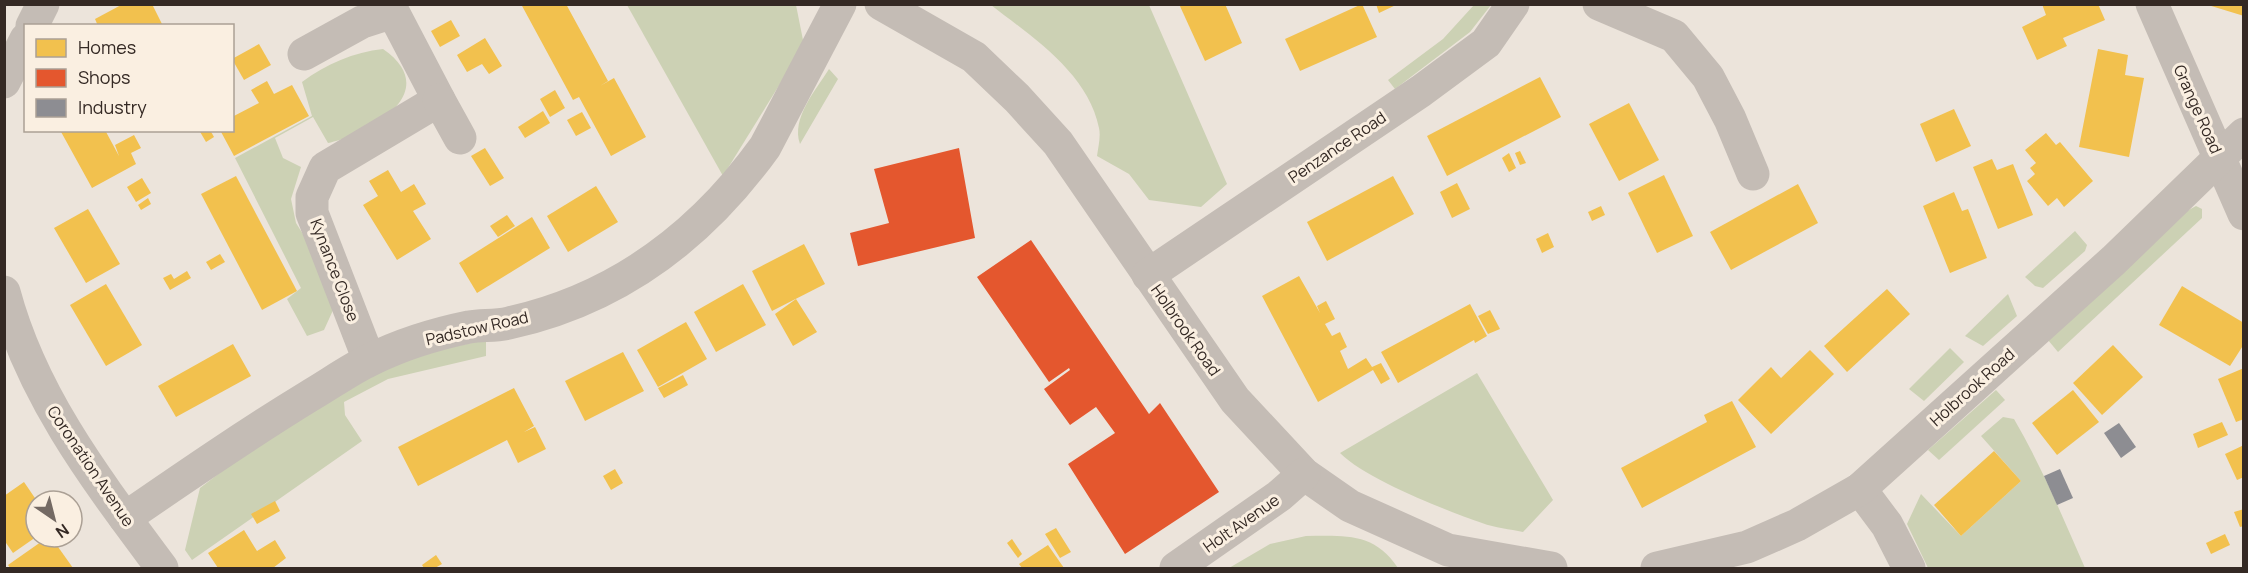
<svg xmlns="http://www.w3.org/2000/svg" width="2248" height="573" font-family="Manrope,sans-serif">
	<rect width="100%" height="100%" fill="#ece4db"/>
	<!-- grass -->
	<g fill="#ccd1b4">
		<path d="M627,5H796L804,45L723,176Z"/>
		<path d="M991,5H1149L1227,184L1201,207L1149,200L1129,174L1097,156C1098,148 1101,137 1099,128C1088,73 1032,37 991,5Z"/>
		<path d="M1474,5H1491L1470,32L1395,89L1388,80L1443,39Z"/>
		<path d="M383,49C444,91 371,134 328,143L313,117L275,138L283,158L301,167L291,199L296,223L313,250L334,308L324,330L307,336L287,299L301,288L235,158L312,116L302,82C326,64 354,52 383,49Z"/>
		<path d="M829,69L838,79L800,144C791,118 816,90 829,69Z"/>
		<path d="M2196,206L2202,209V218L2058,352L2048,340L2187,211Z"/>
		<path d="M2075,231L2087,245L2085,251L2043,288L2035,286L2025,277Z"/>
		<path d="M2008,294L2017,316L1983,346L1965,336Z"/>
		<path d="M486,340V356L388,379L344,402L345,415L362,441L192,560L185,550L200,488L251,449L404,357Z"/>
		<path d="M1950,348L1964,362L1924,401L1909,389Z"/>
		<path d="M1477,373L1553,500L1523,532C1510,529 1495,528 1482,523C1445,510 1367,480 1340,453Z"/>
		<path d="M1996,390L2005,400L1939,460L1928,450Z"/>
		<path d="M2003,417L2014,419C2042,467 2063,518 2085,568H1928L1907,524L1921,494L1961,536L2021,481L1981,436Z"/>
		<path d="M1306,536C1345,536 1374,532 1398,568H1229L1270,544Z"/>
	</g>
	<!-- homes -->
	<g fill="#f2c14e">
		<path d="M123,4H152L163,26H98L95,19Z"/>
		<path d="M521,4H566L608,81L600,86L614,78L646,137L611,156L579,97L573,100Z"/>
		<path d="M1179,4H1225L1242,43L1205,61Z"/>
		<path d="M1362,4L1377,37L1300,71L1285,39Z"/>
		<path d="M1376,4H1398L1379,13Z"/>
		<path d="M2042,4H2098L2105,20L2063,38L2067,46L2037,60L2022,27L2046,15Z"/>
		<path d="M2208,4H2244V16L2208,5Z"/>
		<path d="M451,20L460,36L440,47L431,31Z"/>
		<path d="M485,38L502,66L489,74L482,64L467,72L457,55Z"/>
		<path d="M259,44L271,65L244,80L232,59Z"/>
		<path d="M2098,49L2128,55L2125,75L2144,78L2129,157L2079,147Z"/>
		<path d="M1540,77L1561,117L1447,176L1427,136Z"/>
		<path d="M267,81L274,94L292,85L309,116L234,156L220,130H232V117L259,103L251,90Z"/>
		<path d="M555,90L565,108L550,117L540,99Z"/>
		<path d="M1629,103L1659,160L1619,181L1589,124Z"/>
		<path d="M1954,109L1971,146L1936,162L1920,124Z"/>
		<path d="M543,111L550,123L525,138L518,127Z"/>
		<path d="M582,112L591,128L576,136L567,120Z"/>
		<path d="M60,130H105L119,156L115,145L134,135L141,148L131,153L136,164L92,188Z"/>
		<path d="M199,130H210L214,137L206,142Z"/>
		<path d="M2046,133L2056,145L2060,142L2093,181L2064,207L2057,198L2048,206L2027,181L2035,174L2030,168L2036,163L2025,150Z"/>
		<path d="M485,148L504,178L490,186L471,156Z"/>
		<path d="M1520,151L1526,163L1520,165L1515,153Z"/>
		<path d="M1509,153L1516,168L1509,172L1502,158Z"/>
		<path d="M1992,159L1997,170L2013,164L2033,215L1998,229L1973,167Z"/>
		<path d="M388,170L401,192L414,184L426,204L413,211L431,239L397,260L363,205L378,196L369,181Z"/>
		<path d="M1664,175L1693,236L1657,253L1628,193Z"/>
		<path d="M236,176L297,291L262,310L201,194Z"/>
		<path d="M1393,176L1414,214L1327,261L1307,222Z"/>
		<path d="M142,178L151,193L136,202L127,187Z"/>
		<path d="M1457,183L1470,209L1452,218L1440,192Z"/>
		<path d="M1798,184L1818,223L1731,270L1710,232Z"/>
		<path d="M596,186L618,222L568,252L547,216Z"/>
		<path d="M1954,192L1962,211L1968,209L1987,258L1950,273L1923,206Z"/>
		<path d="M148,198L151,204L141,210L138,205Z"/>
		<path d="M1601,206L1605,215L1592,221L1588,212Z"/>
		<path d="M88,209L120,264L86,283L54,228Z"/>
		<path d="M507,215L515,226L498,237L490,226Z"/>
		<path d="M532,217L550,248L477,293L459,263Z"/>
		<path d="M1548,233L1554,247L1542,253L1536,239Z"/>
		<path d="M804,244L825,284L772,311L752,271Z"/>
		<path d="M220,254L225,262L211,270L206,262Z"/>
		<path d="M187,271L191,278L170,290L163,278L171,274L174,279Z"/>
		<path d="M1299,276L1320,313L1317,306L1326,301L1335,319L1325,324L1332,336L1340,332L1347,347L1340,351L1348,369L1366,358L1372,367L1381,363L1390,379L1381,384L1373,370L1318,402L1262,296Z"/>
		<path d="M106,284L142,345L106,366L70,305Z"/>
		<path d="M743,284L766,325L716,352L694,312Z"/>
		<path d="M2182,286L2244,323V344L2230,366L2159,325Z"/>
		<path d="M1887,289L1910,314L1847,372L1824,346Z"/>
		<path d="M796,299L817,332L793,346L775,314Z"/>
		<path d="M1470,304L1487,336L1475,343L1474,340L1398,383L1381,352Z"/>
		<path d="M1490,310L1500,329L1488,334L1478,316Z"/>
		<path d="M686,322L707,359L658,387L637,350Z"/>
		<path d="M233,344L251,376L176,417L158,386Z"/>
		<path d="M2113,345L2143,377L2102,415L2073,383Z"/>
		<path d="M1810,350L1834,374L1771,434L1738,400L1771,367L1781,378Z"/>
		<path d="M623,352L644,391L585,421L565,381Z"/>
		<path d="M2244,368V419L2236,422L2218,379Z"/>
		<path d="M683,375L688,385L664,398L658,388Z"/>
		<path d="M514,388L534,426L524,432L535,427L546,449L518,463L507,440L418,486L398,447Z"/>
		<path d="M2073,390L2099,422L2057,455L2032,423Z"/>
		<path d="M1732,401L1756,447L1642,508L1621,468L1707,422L1704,415Z"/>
		<path d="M2222,422L2228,435L2198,448L2193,434Z"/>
		<path d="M2244,445V477L2237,480L2225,454Z"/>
		<path d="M1994,451L2021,481L1961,536L1934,505Z"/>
		<path d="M615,469L623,483L611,490L603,476Z"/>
		<path d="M24,482L37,501L36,537L13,553L4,540V496Z"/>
		<path d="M275,501L280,511L257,524L251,514Z"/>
		<path d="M2244,509V526L2240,527L2234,512Z"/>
		<path d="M1056,528L1071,552L1060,558L1045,534Z"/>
		<path d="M244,530L257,551L275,540L286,558L273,568H218L208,553Z"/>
		<path d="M2225,534L2230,545L2211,554L2206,543Z"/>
		<path d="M48,537H51L73,568H10L8,565Z"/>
		<path d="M1012,539L1022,554L1018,558L1007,543Z"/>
		<path d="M1048,545L1064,568H1022L1019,564Z"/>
		<path d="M436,555L442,564L435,568H424L422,565Z"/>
	</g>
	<!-- shops -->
	<g fill="#e4572e">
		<path d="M959,148L975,238L858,266L850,233L889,223L874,169Z"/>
		<path d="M1031,240L1149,414L1160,403L1219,492L1125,554L1068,464L1115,433L1096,407L1070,425L1044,389L1070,370L1069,368L1049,382L977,277Z"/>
	</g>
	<!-- industry -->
	<g fill="#8d8d92">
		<path d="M2119,423L2136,447L2121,458L2104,433Z"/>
		<path d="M2060,469L2073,498L2057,505L2044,476Z"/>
	</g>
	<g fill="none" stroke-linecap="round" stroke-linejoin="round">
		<!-- minor -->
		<g stroke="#c4bcb5" stroke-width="33">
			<path d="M881,4L974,57L1017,98L1058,143L1235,400L1304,474L1350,506L1448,550L1551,568"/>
			<path d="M1599,4L1674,36L1708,77L1730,119L1753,174"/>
			<path d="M2152,4L2244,214"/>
			<path d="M32,26L43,4"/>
			<path d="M304,54L362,22L393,12L439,100L325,168L312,197V213L369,360"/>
			<path d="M4,82L26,39"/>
			<path d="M439,100L460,138"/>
			<path d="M1148,275L1421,91L1486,43L1513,4"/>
			<path d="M4,292C32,397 98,482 162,568"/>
			<path d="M1860,489L1887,525L1909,568"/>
			<path d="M125,518C186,476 247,434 311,395C330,384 349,370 370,360C400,345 435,334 469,327C482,325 496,326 509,323C618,299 701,236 765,147L840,4"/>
			<path d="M1176,568L1279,496L1304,474"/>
			<path d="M1657,568L1747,547L1797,525L1860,489L2114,260L2244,134"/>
		</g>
	</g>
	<g text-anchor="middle" stroke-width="6" stroke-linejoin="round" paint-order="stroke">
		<!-- street labels -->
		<g font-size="16" fill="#342924" stroke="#faefe1">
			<text transform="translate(2198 109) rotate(66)" y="6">Grange Road</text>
			<text transform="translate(1337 147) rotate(-34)" y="6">Penzance Road</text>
			<text transform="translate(335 270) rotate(69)" y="6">Kynance Close</text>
			<text transform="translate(477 328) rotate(-13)" y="6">Padstow Road</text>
			<text transform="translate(1186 330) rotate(55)" y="6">Holbrook Road</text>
			<text transform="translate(1972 387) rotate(-42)" y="6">Holbrook Road</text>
			<text transform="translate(91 466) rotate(56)" y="6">Coronation Avenue</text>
			<text transform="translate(1241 523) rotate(-35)" y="6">Holt Avenue</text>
		</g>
	</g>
	<!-- border -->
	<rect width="2248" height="573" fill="none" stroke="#342924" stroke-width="12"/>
	<!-- legend -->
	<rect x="24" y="24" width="210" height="108" fill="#faefe1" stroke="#aba095" stroke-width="1.5"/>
	<rect x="36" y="39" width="30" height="18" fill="#f2c14e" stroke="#aba095" stroke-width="1.5"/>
	<text x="78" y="54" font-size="18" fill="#342924">Homes</text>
	<rect x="36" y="69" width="30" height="18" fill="#e4572e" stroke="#aba095" stroke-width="1.5"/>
	<text x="78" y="84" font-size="18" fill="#342924">Shops</text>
	<rect x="36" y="99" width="30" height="18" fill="#8d8d92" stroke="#aba095" stroke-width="1.5"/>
	<text x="78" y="114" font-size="18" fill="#342924">Industry</text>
	<!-- north arrow -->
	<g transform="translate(54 519) rotate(145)"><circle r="28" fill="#faefe1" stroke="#aba095" stroke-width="1.5"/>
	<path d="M0-4.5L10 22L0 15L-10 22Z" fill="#746a64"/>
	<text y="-9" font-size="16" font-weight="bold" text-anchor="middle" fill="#342924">N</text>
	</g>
</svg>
